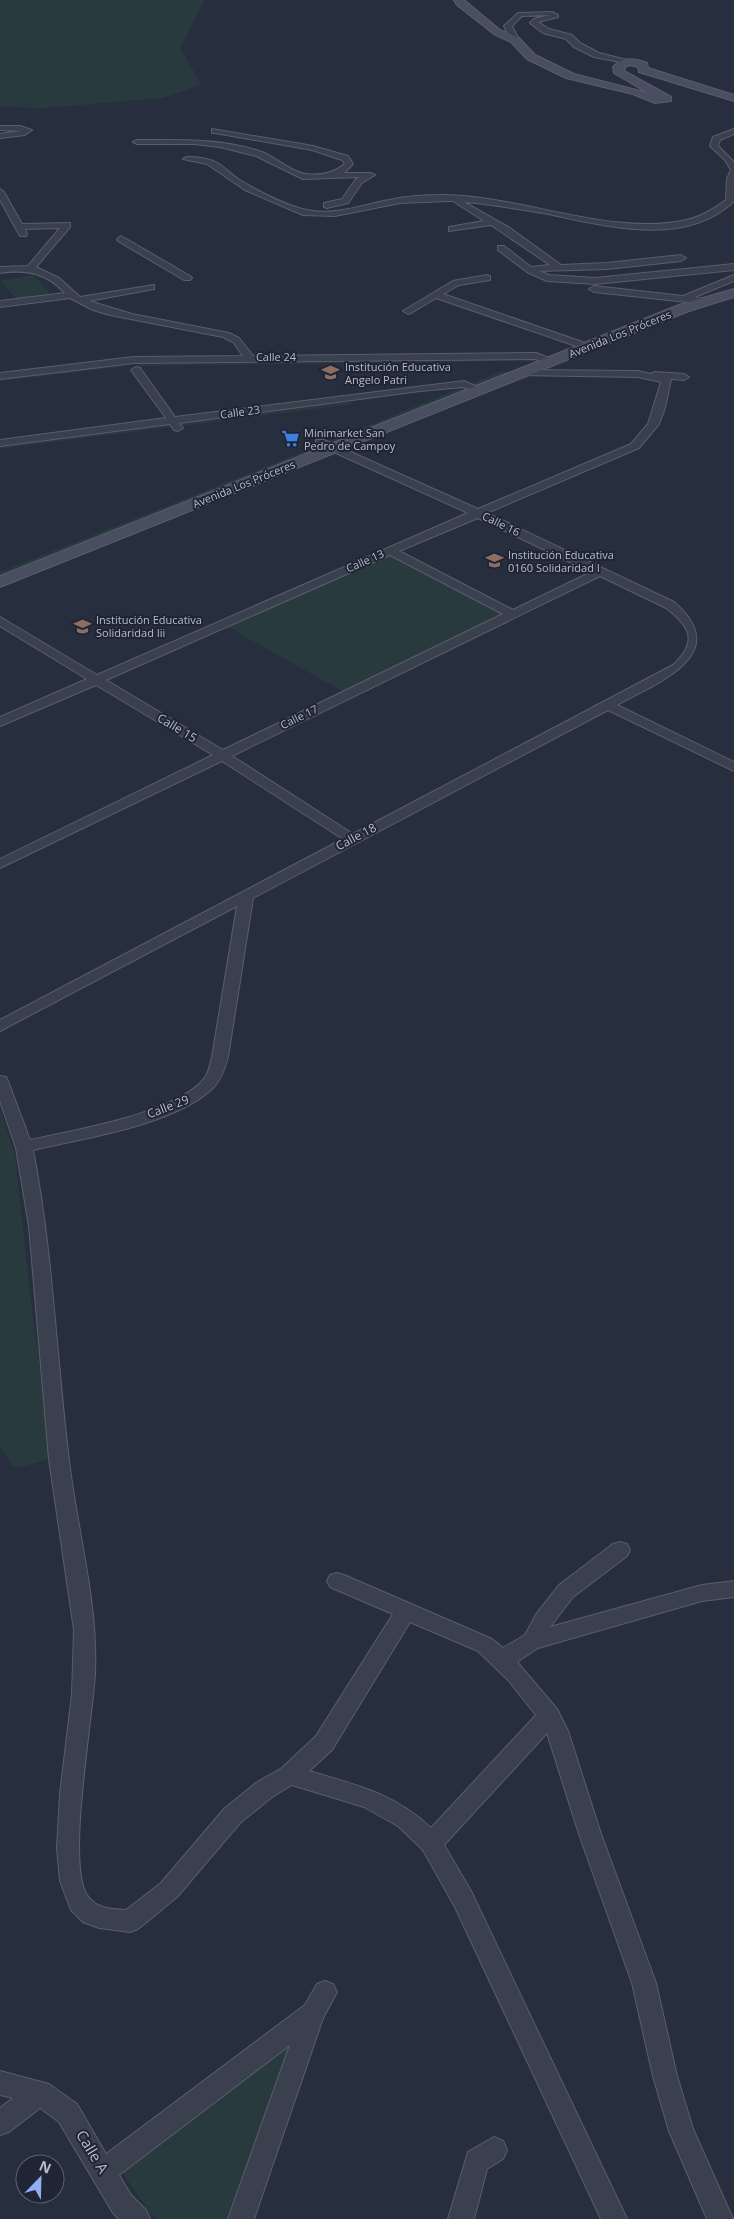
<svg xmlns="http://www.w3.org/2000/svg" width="734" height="2219" font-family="'Open Sans',sans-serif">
	<rect width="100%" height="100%" fill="#272e3e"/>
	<!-- green -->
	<g fill="#293a3f">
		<path d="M0,0H204L180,48L202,85L162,98L45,108L0,107Z"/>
		<path d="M33,275L50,293L17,299L0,281Z"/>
		<path d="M517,359L512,361L139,366L136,361Z"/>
		<path d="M119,363L122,367L0,381V377Z"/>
		<path d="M502,371L511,373L335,445L327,442Z"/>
		<path d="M349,400L353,404L182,426L179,422Z"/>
		<path d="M169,423L172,427L0,449V445Z"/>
		<path d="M320,445L327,448L0,579V572Z"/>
		<path d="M388,554L503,614L344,692L226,626Z"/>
		<path d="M0,1110L15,1154L31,1303L53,1458L24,1466L13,1467L0,1447Z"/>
		<path d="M286,2046L290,2051L228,2219H157L151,2215L121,2170Z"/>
	</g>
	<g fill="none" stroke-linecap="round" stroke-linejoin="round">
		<defs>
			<g id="street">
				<path d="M552,12L558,15V17L538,22L549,29L572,35L580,43L599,53L635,62L631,64L594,57L574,47L566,39L543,33L530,23L534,19L549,15L522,16L512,26L519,40L515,42L511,40L504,26L518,13Z"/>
				<path d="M0,126H20L32,130L25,135L0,138V134L21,131L0,130Z"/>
				<path d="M212,129L313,146L348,156L353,164L344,173H371L375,175L362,183L348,203L327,208L324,207V203L342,199L356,179L360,177L303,179L256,156L220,147L194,144H137L133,142L137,140C178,140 222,138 262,152C275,157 293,173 306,174C321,176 333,173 345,164L342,160L312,150L215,133H212Z"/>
				<path d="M734,129V134L720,140L718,146L734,162V201C684,249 603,225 543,213C517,209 491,204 464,202L510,228L561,265L607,263L681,255L686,258L681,261L607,269L539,271L549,275L595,278L734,264V270L595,284L547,281L527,272L498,250V246H504L531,267L550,265L491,225L449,231V227L484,221L453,201H448L400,203L335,216L303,215L245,190L207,164L183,159L187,157C196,157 205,158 213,161C223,165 229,173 238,179C258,191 283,205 307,210C334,216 362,205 389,200C407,196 426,195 445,195C521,196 614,237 686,220C701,217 713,209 726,200L727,179L731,170L725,160L710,146L713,137Z"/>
				<path d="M0,189L4,192L22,224L70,223V227L36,267L59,278L80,297L154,285V289L89,301L132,314L229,333L239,338L253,356L536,353L557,361L552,364L535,359L134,363L0,379V373L134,357L243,356L233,342L223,337L110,315L93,310L70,298L0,307V301L65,293C46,273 27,269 0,273V267L28,266L60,228L25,229L27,234L26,236H20L0,200Z"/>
				<path d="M121,236L190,276L192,278L190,280H184L118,241L117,239Z"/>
				<path d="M487,275L490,276V280L459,285L443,294L591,345V349H585L436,298L411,313L408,314L403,311L453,281Z"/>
				<path d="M734,275V281L695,297L709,299V303L706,304L594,292L589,289L594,286L683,296Z"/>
				<path d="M136,367L140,368L175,417L464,381L484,390L479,393L463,387L420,391L179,423L183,428L178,431L174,430L170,424L0,446V440L166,418L131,370Z"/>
				<path d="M522,370L638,371L651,374L655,372L684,374L689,377L684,380L671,379L665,408L659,424L639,448L487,513L674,602C734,654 659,682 617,705L734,762V771L608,710L253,898L228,1057C225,1068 221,1080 213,1088C175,1125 84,1138 33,1150C53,1253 56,1356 69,1460C77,1531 98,1601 95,1673C93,1718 66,1863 87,1895C96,1909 111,1909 126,1910L161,1883L224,1809L256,1783L282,1768L316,1736L393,1614L330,1587L327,1581L330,1575L337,1573L344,1575L492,1639L503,1648L525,1635L537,1613L559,1585L613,1544L620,1542L627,1544L630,1550L627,1556L573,1597L550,1627L702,1585L734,1581V1597L702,1601L538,1648L517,1662L557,1709L568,1731L601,1834L656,1983L677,2076L693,2129L733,2219H707L669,2131L653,2076L632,1983L579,1834L547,1733L444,1845L471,1891L627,2219H601L455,1907L423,1850L398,1826L364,1807L292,1785L272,1797L240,1823L177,1897L138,1929L130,1932L99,1928L83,1922L71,1910L60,1881L57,1848L60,1794L72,1694L74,1630L49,1459L29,1226L16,1148L0,1101V1076L6,1077L8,1081L30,1140C74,1130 175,1114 204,1079C209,1073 210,1064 212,1057L237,906L0,1031V1020L343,839L222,761L0,868V859L213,755L96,685L0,726V717L87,679L0,626V617L97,675L468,513L316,444V440H324L478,509L631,444L648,424L661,382L638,377L518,375L517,373ZM478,518L591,572L513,610L399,551ZM390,555L503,614L223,750L106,680ZM600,576L666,608C691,627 698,642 673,665L353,834L232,756ZM410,1622L478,1651L508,1680L536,1715L431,1828C394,1793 356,1785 309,1771L332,1750Z"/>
				<path d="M325,1981L333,1984L337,1992L323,2018L254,2219H228L290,2045L119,2175L131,2195L146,2210L150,2219H119L113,2213L59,2122L40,2108L9,2132L0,2135V2108L13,2098L0,2095V2071L49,2084L77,2104L106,2154L305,2005L317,1984Z"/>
				<path d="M494,2137L503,2141L507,2150L503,2159L487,2169L474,2219H448L468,2152Z"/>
			</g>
			<g id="secondary">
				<path d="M454,0H464L500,30L519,38L535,55L574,74L648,93L614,73L613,67C622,57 635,58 647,63L648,68L734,95V101L639,72L638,67L630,65L625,67L624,71L671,97V101L655,103L633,94L566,78L527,59L511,42L494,34L457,5Z"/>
				<path d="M734,289V297L689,311L0,587V576L679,305Z"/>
			</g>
		</defs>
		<!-- street casing -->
		<use href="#street" stroke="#585e6c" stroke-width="2"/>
		<!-- secondary casing -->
		<use href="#secondary" stroke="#585e6c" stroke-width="2"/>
		<!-- street -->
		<use href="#street" fill="#3b404e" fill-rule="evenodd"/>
		<!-- secondary -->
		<use href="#secondary" fill="#494f61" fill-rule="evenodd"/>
	</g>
	<!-- icons -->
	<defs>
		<symbol id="school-bare" viewBox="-9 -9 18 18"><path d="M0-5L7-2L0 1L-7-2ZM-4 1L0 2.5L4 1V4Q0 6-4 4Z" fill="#8d6e63" stroke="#1f2534" stroke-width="2.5" paint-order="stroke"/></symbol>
		<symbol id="supermarket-bare" viewBox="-9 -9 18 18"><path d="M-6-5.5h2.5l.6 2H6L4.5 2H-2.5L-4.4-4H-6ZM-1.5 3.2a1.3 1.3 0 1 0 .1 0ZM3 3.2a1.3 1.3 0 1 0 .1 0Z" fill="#3f7fe0" stroke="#1f2534" stroke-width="2.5" paint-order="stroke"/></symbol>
	</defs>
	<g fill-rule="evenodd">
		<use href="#school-bare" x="318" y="360" width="25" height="25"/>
		<use href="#supermarket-bare" x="278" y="426" width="25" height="25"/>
		<use href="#school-bare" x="482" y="548" width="25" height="25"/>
		<use href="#school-bare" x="70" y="614" width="25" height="25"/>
	</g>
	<g text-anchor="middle" stroke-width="4" stroke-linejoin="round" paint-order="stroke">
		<!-- far-street labels -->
		<g font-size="11" fill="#b7bcc9" stroke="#1f2534">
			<text transform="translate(620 334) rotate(-22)" y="4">Avenida Los Próceres</text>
			<text x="276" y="361">Calle 24</text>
			<text transform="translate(240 412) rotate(-8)" y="4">Calle 23</text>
			<text transform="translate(244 484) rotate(-22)" y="4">Avenida Los Próceres</text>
			<text transform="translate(501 524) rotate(26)" y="4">Calle 16</text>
			<text transform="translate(365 561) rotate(-24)" y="4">Calle 13</text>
			<text transform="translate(299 717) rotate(-26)" y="4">Calle 17</text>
		</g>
		<!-- far-poi labels -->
		<g font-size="11" fill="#b7bcc9" stroke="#1f2534" text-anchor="start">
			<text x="345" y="371">Institución Educativa<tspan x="345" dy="13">Angelo Patri</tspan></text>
			<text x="304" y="437">Minimarket San<tspan x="304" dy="13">Pedro de Campoy</tspan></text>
			<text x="508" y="559">Institución Educativa<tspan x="508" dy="13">0160 Solidaridad I</tspan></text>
			<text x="96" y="624">Institución Educativa<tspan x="96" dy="13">Solidaridad Iii</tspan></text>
		</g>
		<!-- street labels -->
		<g font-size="12" fill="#b7bcc9" stroke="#1f2534">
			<text transform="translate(177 728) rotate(31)" y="4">Calle 15</text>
			<text transform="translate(356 837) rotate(-28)" y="4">Calle 18</text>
			<text transform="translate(168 1107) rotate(-21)" y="4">Calle 29</text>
		</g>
		<!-- near-street labels -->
		<g font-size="15" fill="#b7bcc9" stroke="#1f2534">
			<text transform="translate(92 2152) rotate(59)" y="5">Calle A</text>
		</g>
	</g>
	<!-- north arrow -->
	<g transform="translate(40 2179) rotate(23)"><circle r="24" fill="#1f2534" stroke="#5c6170"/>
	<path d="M0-4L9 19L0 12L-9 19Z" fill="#93adf2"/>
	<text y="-8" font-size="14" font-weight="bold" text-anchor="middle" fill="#b7bcc9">N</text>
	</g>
</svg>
